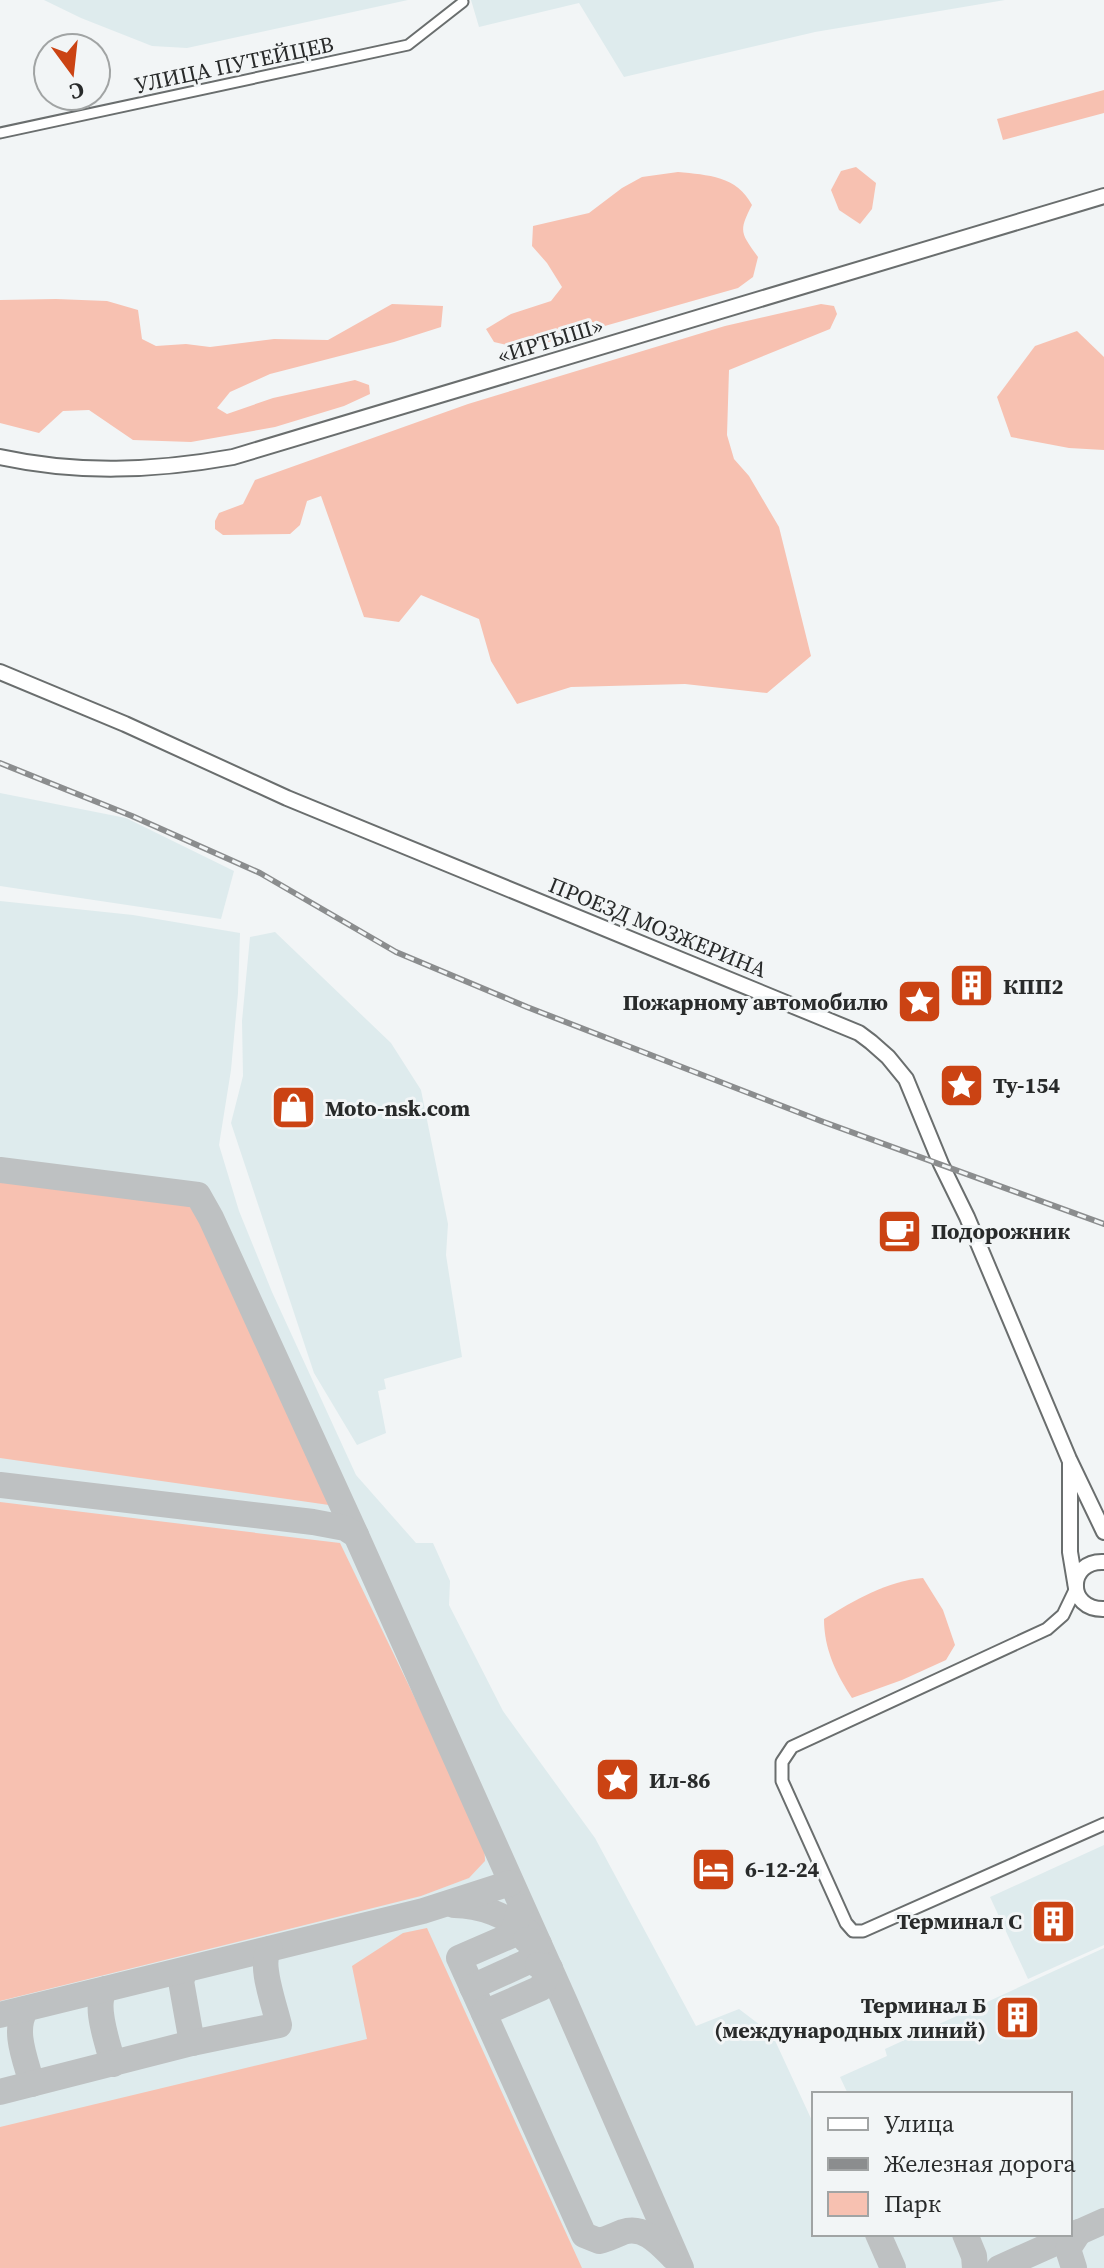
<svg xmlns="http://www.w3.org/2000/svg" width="1104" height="2268" font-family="'Source Serif 4',serif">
	<rect width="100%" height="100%" fill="#f2f5f6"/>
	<!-- built -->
	<g fill="#deebed">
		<path d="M44,0H408L187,48L152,46L81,18Z"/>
		<path d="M471,0H1005L815,32L624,77L579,3L479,27Z"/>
		<path d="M0,793L126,818L234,871L221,919L0,886Z"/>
		<path d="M0,901L133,915L240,933L238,993L231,1070L219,1145L239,1211L272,1292L356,1475L416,1543H433L450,1581L449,1605L503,1711L595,1838L696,2026L739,2009L772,2034L814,2125V2234H1070V2094H848L840,2077L887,2056L885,2049L1104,1948V2268H0Z"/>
		<path d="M275,932L391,1043L421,1090L448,1224L446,1255L462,1357L384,1379L386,1389L378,1391L386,1433L357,1445L314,1373L231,1123L243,1076L242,1021L250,937Z"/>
		<path d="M1104,1845V1945L1028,1979L990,1897Z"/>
	</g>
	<!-- green -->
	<g fill="#f7c1b1">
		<path d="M1104,90V113L1003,140L997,119Z"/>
		<path d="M856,167L876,183L872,209L860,224L839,210L831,190L841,171Z"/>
		<path d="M678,172C708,175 737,176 752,205C738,232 741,233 758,257L753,277L738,288L524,349L494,342L486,329L511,314L551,301L562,287L547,263L532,246L533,226L589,213L622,188L642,177Z"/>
		<path d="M56,299L107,301L138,310L142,339L156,346L186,344L210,347L274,339L328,340L392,304L443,306L441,327L394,342L270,374L230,392L217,408L227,414L273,398L355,380L369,385L370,394L344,406L275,427L191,442L133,440L89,410L63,411L39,433L0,423V300Z"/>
		<path d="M821,304L834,306L837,314L830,329L729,370L727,435L734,459L749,476L779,527L811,656L767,693L685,684L571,687L517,704L491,661L479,619L421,595L399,622L364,617L321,496L307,501L300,525L290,534L223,535L215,529V521L219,513L243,504L255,480L468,404L725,326Z"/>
		<path d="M1077,331L1104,357V450L1069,448L1011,437L997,397L1035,346Z"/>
		<path d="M0,1180L197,1204L329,1505L0,1458Z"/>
		<path d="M0,1502L340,1543L484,1841L485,1861L469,1878L421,1896L0,2001Z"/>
		<path d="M923,1578L943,1610L955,1645L946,1660L902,1680L852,1698C836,1674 824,1649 824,1619C854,1600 888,1581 923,1578Z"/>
		<path d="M427,1928L582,2268H0V2127L367,2039L352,1966L403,1933Z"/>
	</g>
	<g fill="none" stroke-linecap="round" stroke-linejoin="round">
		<!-- taxiway -->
		<g stroke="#bec1c2" stroke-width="26">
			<path d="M0,1170L198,1195L211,1218L356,1535"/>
			<path d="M0,1485L313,1522L345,1528L356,1535L564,2000L681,2268"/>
			<path d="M454,1905C482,1905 505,1916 528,1932"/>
			<path d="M521,1907L512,1935L459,1958L584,2235L599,2241C608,2239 615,2235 623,2232C644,2225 660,2244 673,2257"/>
			<path d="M185,1970L181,1981L192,2043"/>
			<path d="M472,1987L527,1962L539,1944L526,1940"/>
			<path d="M106,1989C92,2004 109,2046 113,2064"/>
			<path d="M26,2009C12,2030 26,2061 32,2084"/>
			<path d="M484,2013L541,1988L550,1968L538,1965"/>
			<path d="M0,2015L423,1911L510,1883"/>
			<path d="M0,2092L192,2043L279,2025C275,2007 258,1962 270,1949"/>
			<path d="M878,2234L893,2268"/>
			<path d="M965,2234L974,2256L975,2268"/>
			<path d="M999,2268L1104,2221"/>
			<path d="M1074,2268L1068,2249L1079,2232"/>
		</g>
		<defs>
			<path id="minor" d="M0,133L408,45L463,2"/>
			<path id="tertiary" d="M1076,1588L1063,1615L1047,1629L792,1747L782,1762V1781L846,1923L853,1931H863L1104,1824"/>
			<g id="primary">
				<path d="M0,672L125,724L287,798L825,1019L859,1033L871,1042L888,1057L906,1079L941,1164L967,1217L1069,1459L1104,1532"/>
				<path d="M1070,1463V1552L1076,1588"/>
				<path d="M1104,1562C1067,1560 1066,1610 1104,1609"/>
			</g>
			<path id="trunk" d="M0,457C78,474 154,471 233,457L1104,196"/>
		</defs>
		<!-- minor casing -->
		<use href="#minor" stroke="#6a6e6e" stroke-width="13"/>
		<!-- tertiary casing -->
		<use href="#tertiary" stroke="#6a6e6e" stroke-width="15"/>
		<!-- primary casing -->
		<use href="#primary" stroke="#6a6e6e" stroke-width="18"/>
		<!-- trunk casing -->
		<use href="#trunk" stroke="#6a6e6e" stroke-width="18"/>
		<!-- minor -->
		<use href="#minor" stroke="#fff" stroke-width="9"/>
		<!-- tertiary -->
		<use href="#tertiary" stroke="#fff" stroke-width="11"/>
		<!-- primary -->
		<use href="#primary" stroke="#fff" stroke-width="14"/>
		<!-- trunk -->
		<use href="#trunk" stroke="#fff" stroke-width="14"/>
		<defs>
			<path id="rail" d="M0,763L132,816L260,873L396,952L527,1007L821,1121L1104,1224"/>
		</defs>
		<!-- rail casing -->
		<use href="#rail" stroke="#8b8d8e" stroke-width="6"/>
		<!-- rail -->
		<use href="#rail" stroke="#f2f5f6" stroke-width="3" stroke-dasharray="9" stroke-linecap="butt"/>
	</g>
	<!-- icons -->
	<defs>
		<symbol id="building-square" viewBox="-11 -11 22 22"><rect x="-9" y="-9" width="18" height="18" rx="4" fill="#cb4313" stroke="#f2f5f6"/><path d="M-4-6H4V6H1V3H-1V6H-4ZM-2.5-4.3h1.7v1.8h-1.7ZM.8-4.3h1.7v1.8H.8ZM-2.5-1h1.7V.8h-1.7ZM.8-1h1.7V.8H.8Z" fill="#fff"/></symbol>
		<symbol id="sight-square" viewBox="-11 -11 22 22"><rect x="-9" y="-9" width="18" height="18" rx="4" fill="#cb4313" stroke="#f2f5f6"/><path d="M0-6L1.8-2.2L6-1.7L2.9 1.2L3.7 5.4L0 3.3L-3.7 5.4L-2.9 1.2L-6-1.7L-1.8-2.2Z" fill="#fff"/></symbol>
		<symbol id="shop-square" viewBox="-11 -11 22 22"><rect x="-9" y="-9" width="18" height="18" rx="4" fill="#cb4313" stroke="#f2f5f6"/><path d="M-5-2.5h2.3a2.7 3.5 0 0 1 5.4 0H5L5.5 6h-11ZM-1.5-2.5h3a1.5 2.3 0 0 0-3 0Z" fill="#fff"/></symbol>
		<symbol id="cafe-square" viewBox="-11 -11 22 22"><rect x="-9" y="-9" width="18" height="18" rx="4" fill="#cb4313" stroke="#f2f5f6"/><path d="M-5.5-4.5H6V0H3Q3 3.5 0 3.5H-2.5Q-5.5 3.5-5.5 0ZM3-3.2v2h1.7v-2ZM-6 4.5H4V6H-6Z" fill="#fff"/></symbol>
		<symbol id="hotel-square" viewBox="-11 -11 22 22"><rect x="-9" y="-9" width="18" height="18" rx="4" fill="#cb4313" stroke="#f2f5f6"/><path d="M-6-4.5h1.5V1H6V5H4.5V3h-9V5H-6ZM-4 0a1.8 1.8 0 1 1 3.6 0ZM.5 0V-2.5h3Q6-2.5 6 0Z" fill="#fff"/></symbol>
	</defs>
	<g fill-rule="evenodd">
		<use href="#building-square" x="946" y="960" width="51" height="51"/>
		<use href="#sight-square" x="894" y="976" width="51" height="51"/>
		<use href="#sight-square" x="936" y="1060" width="51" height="51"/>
		<use href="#shop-square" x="268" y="1082" width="51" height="51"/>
		<use href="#cafe-square" x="874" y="1206" width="51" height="51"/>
		<use href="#sight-square" x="592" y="1754" width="51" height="51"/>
		<use href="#hotel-square" x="688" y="1844" width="51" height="51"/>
		<use href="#building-square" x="1028" y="1896" width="51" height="51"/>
		<use href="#building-square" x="992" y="1992" width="51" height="51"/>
	</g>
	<g text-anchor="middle" stroke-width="6" stroke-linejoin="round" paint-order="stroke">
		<!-- street labels -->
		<g font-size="22" fill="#282a2a" stroke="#f2f5f6">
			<text transform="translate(234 64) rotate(-12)" y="8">УЛИЦА ПУТЕЙЦЕВ</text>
			<text transform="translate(550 340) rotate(-17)" y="8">«ИРТЫШ»</text>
			<text transform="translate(658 927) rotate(22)" y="8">ПРОЕЗД МОЗЖЕРИНА</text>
		</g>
		<!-- poi labels -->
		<g font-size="22" font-weight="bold" fill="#282a2a" stroke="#f2f5f6" text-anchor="start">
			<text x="1003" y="994">КПП2</text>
			<text x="888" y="1010" text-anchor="end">Пожарному автомобилю</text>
			<text x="993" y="1093">Ту-154</text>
			<text x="325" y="1116">Moto-nsk.com</text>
			<text x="931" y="1239">Подорожник</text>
			<text x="649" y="1788">Ил-86</text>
			<text x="745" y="1877">6-12-24</text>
			<text x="1022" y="1929" text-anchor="end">Терминал С</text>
			<text x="986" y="2013" text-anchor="end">Терминал Б<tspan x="986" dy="25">(международных линий)</tspan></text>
		</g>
	</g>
	<!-- legend -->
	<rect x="812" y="2092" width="260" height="144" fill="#f2f5f6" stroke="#a1a4a4" stroke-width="2"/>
	<rect x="828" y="2118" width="40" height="12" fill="#ffffff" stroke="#a1a4a4" stroke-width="2"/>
	<text x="884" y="2132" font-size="24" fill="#282a2a">Улица</text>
	<rect x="828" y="2158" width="40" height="12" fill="#8b8d8e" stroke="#a1a4a4" stroke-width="2"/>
	<text x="884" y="2172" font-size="24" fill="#282a2a">Железная дорога</text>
	<rect x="828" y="2192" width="40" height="24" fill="#f7c1b1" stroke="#a1a4a4" stroke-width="2"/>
	<text x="884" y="2212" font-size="24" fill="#282a2a">Парк</text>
	<!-- north arrow -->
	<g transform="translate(72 72) rotate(165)"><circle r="38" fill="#f2f5f6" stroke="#a1a4a4" stroke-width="2"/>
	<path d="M0-6L14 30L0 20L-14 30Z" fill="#cb4313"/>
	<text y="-12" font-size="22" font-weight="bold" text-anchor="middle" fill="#282a2a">С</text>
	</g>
</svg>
